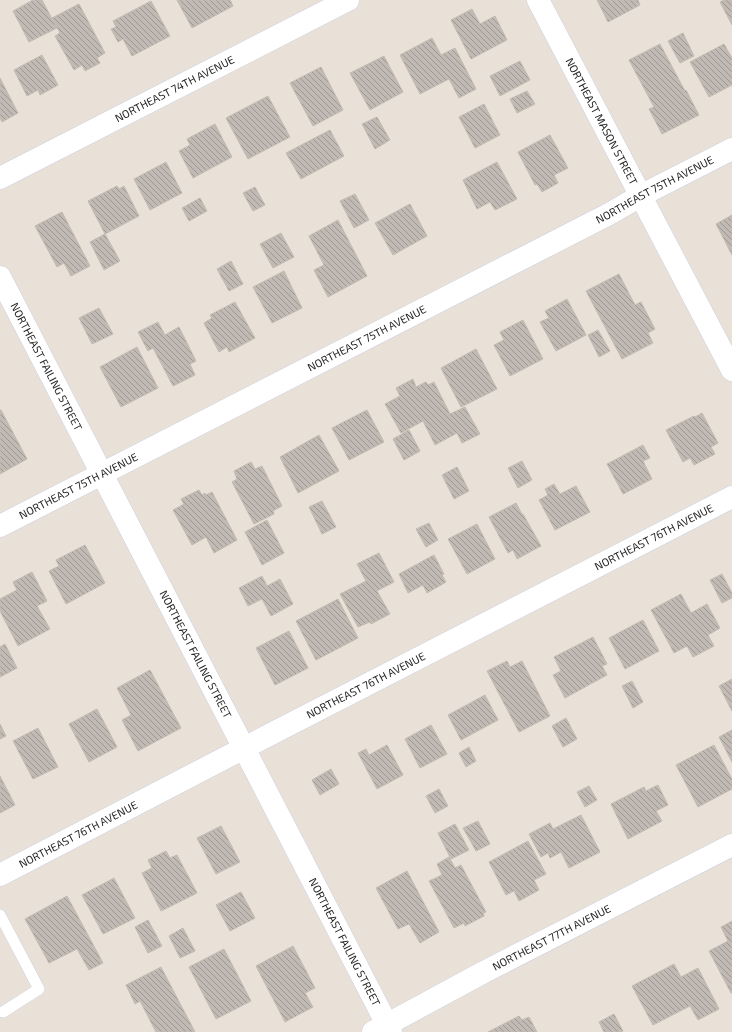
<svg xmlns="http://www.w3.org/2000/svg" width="732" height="1032" font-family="'Exo 2',sans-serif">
	<defs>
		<pattern id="building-back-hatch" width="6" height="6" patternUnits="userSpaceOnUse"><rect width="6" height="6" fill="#c1bab4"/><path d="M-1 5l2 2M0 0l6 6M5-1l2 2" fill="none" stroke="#9d9792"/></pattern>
	</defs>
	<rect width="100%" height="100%" fill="#e9e0d7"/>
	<!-- building -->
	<g fill="url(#building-back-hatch)" stroke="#c4bcb2">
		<path d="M33,0H42L57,28L29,42L13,11Z"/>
		<path d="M177,0H230L233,6L192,28Z"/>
		<path d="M597,0H638L640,5L608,22Z"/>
		<path d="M724,0H732V25L720,2Z"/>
		<path d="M151,1L170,36L132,56L123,39L118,42L111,29L116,27L113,21Z"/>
		<path d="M79,4L105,53L97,58L100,63L85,71L82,65L74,70L55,36L60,33L52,18Z"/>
		<path d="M472,9L480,24L495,16L507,40L471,59L451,20Z"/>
		<path d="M683,33L694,56L680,63L668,41Z"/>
		<path d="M432,38L441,55L455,48L476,89L459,98L449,79L420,94L400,55Z"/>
		<path d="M660,44L685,91L686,90L699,115L662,134L649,109L654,107L629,60Z"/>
		<path d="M724,44L732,58V85L709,97L690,62Z"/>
		<path d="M42,55L58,85L40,95L38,90L27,96L14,70Z"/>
		<path d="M384,56L403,92L370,110L350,73Z"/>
		<path d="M520,61L530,80L500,96L490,76Z"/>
		<path d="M321,67L343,110L313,126L290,83Z"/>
		<path d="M0,78L18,113L2,122L0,118Z"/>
		<path d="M527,91L535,104L517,113L510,99Z"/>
		<path d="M268,96L290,137L248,159L226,118Z"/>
		<path d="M484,104L500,135L475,148L459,117Z"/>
		<path d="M377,117L390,140L375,149L362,124Z"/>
		<path d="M215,124L232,157L193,178L179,151L190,145L187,139Z"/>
		<path d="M330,130L344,156L301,179L286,153Z"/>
		<path d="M550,135L568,168L554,175L558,183L542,192L537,184L535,185L518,152Z"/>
		<path d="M166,162L182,193L150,210L134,179Z"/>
		<path d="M497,162L517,199L495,210L490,202L477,209L463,180Z"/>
		<path d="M117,186L119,189L124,186L139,216L105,234L88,201Z"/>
		<path d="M255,187L265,205L253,211L243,193Z"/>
		<path d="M355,194L369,220L354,228L340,201Z"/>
		<path d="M200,198L207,211L189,221L182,208Z"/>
		<path d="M410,204L427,236L393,255L375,223Z"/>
		<path d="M62,212L90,266L71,276L64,263L57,267L35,226Z"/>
		<path d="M732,215V255L716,224Z"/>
		<path d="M338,220L367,276L328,297L314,270L324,265L309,236Z"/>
		<path d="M281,233L294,257L273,268L260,244Z"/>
		<path d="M105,234L120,261L104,270L90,242Z"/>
		<path d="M231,261L243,284L229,291L217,269Z"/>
		<path d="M284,271L302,308L272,323L253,287Z"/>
		<path d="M619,274L635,305L641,302L655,329L648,333L653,343L622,359L586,291Z"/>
		<path d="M567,299L586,335L556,351L540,322L549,318L545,311Z"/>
		<path d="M235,302L255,338L229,352L227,347L219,352L204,323L212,318L210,315Z"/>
		<path d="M99,308L113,334L92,344L79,318Z"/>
		<path d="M523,320L543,359L510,376L494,345L504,340L500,332Z"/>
		<path d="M158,322L165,335L179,327L196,361L190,364L195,375L173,386L153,348L148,351L138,332Z"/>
		<path d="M598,330L610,351L599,357L588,335Z"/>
		<path d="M137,347L158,388L121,407L100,367Z"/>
		<path d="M476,349L497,389L461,407L441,368Z"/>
		<path d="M413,379L416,387L426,382L428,385L434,382L450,414L465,407L480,434L462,443L457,433L435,445L423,421L401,433L385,404L400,396L396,388Z"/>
		<path d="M0,410H1L27,459L0,474Z"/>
		<path d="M367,410L384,442L349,460L332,428Z"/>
		<path d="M702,413L718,443L711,447L715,454L694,465L690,458L683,462L666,430L694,416L695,417Z"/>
		<path d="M409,430L420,451L404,460L393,439Z"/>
		<path d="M319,435L339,471L298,493L280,457Z"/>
		<path d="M643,445L650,458L643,461L652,479L623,494L607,464Z"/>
		<path d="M522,461L532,480L518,488L508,468Z"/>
		<path d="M251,462L255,469L262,466L282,506L273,511L274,514L254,524L232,482L237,479L234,471Z"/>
		<path d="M457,467L469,491L454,499L442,475Z"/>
		<path d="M554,484L560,494L576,486L590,512L555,530L539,500L548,495L545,489Z"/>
		<path d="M199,490L202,495L205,493L206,495L212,492L237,540L214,553L206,537L192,545L173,510L184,504L181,499Z"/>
		<path d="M322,501L336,527L322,534L309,507Z"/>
		<path d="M516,503L522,514H523L541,546L517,559L513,550L508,553L489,517Z"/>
		<path d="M267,520L284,553L262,565L245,532Z"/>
		<path d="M429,523L438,540L426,547L416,529Z"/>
		<path d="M477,524L495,559L467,574L448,539Z"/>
		<path d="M85,545L105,583L66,604L49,571L59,566L56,560Z"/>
		<path d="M379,553L394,582L377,591L390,614L371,624L370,622L358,627L340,594L366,581L357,564Z"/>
		<path d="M434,555L444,574L442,575L446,582L427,593L423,585L408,593L399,574Z"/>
		<path d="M32,572L47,601L37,606L50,629L18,646L0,611V599L17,590L13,582Z"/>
		<path d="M722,574L732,593V598L722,603L710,580Z"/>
		<path d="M262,576L267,586L280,579L293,604L271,616L262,599L248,606L239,588Z"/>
		<path d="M681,594L691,613L707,604L720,628L708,635L714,646L693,657L687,646L674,653L651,610Z"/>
		<path d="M338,599L358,638L316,660L296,621Z"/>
		<path d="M643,620L659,651L625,669L609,638Z"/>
		<path d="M289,631L308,668L275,685L256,648Z"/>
		<path d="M593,637L607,664L602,666L607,675L565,698L553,675L561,671L554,657Z"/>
		<path d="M5,644L17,668L0,677V647Z"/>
		<path d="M507,661L510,667L522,661L550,716L519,732L487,671Z"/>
		<path d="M150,670L181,728L138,751L122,720L131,715L117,688Z"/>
		<path d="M732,679V711L719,686Z"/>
		<path d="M632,681L643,702L633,708L622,686Z"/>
		<path d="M485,695L498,720L461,740L448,715Z"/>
		<path d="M97,709L117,747L89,762L69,724Z"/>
		<path d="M566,718L577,739L563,747L552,726Z"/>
		<path d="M0,724L6,736L0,739Z"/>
		<path d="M431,725L447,754L420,768L405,739Z"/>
		<path d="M38,728L58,767L33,779L13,741Z"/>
		<path d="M732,730V762L719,737Z"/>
		<path d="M387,745L403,775L377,789L358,753L366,749L369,755Z"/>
		<path d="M714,745L732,779V789L698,807L676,765Z"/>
		<path d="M469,747L476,761L466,767L459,753Z"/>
		<path d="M331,769L339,784L320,795L312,780Z"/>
		<path d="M0,776L15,805L0,813Z"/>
		<path d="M658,785L668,805L656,811L662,821L628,839L611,804L644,787L646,791Z"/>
		<path d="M589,786L597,800L585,807L577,792Z"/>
		<path d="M439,789L448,806L435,813L426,796Z"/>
		<path d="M581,815L600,852L569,868L561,852L550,858L548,853L541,857L529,834L550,823L553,829Z"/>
		<path d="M478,821L490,844L476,851L463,828Z"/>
		<path d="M455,824L469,850L451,859L438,833Z"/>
		<path d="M221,826L240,862L216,874L197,838Z"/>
		<path d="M528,841L546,874L534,880L539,890L519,901L514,891L506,895L489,862Z"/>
		<path d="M166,851L170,858L177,855L197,893L161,911L142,873L152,868L148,860Z"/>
		<path d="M449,857L455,868L461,865L486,912L483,913L484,916L465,926L464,923L454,928L429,881L442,875L437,864Z"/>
		<path d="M407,871L439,932L420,943L409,924L398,929L376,888Z"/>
		<path d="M114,878L135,918L103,934L82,895Z"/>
		<path d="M241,892L255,918L230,931L216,905Z"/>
		<path d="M67,896L103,963L89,970L77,949L49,963L25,919Z"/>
		<path d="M148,920L162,946L148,953L135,927Z"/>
		<path d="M732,921V993H731L709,951L728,941L721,927Z"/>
		<path d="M183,928L195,951L180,958L169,936Z"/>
		<path d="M293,946L315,988L305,993L313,1007L285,1022L256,966Z"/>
		<path d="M224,949L251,1001L216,1019L189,967Z"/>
		<path d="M674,964L681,977L698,968L719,1009L698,1020L690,1006L653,1025L632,986Z"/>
		<path d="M161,967L195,1032H156L140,1001L135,1004L126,985Z"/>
		<path d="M614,1014L623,1031L621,1032H604L599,1022Z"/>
		<path d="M519,1016L522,1020L529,1017L537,1032H488Z"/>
	</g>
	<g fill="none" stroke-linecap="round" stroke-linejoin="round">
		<defs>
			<path id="lane" d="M0,915L39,989L3,1012"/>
			<g id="street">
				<path id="s1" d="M538,0L732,370"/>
				<path id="s2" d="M0,178L348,0"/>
				<path id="s3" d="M0,277C130,529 262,780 391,1032"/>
				<path id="s4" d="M0,526L611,213L640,196L732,149"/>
				<path id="s5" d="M0,875L271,734L732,497"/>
				<path id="s6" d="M373,1032L484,972L732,845"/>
			</g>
		</defs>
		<!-- lane casing -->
		<use href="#lane" stroke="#cdd2e0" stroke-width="12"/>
		<!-- street casing -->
		<use href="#street" stroke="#cdd2e0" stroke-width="23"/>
		<!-- lane -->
		<use href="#lane" stroke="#fff" stroke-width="11"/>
		<!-- street -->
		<use href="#street" stroke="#fff" stroke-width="22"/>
	</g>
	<g text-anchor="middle" stroke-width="3.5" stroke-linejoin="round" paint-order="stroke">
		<!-- street labels -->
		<g font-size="11" fill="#262626" stroke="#fff">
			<text dy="4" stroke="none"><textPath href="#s2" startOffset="196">NORTHEAST 74TH AVENUE</textPath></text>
			<text dy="4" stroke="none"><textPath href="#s1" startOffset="137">NORTHEAST MASON STREET</textPath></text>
			<text dy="4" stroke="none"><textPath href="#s4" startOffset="736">NORTHEAST 75TH AVENUE</textPath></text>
			<text dy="4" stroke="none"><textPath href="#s4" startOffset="412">NORTHEAST 75TH AVENUE</textPath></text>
			<text dy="4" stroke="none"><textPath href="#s3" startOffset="101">NORTHEAST FAILING STREET</textPath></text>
			<text dy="4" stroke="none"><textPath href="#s4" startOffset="88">NORTHEAST 75TH AVENUE</textPath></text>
			<text dy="4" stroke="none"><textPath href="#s5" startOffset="736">NORTHEAST 76TH AVENUE</textPath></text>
			<text dy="4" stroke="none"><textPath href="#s3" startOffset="425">NORTHEAST FAILING STREET</textPath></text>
			<text dy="4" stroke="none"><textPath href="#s5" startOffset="412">NORTHEAST 76TH AVENUE</textPath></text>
			<text dy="4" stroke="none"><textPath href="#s5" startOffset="88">NORTHEAST 76TH AVENUE</textPath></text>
			<text dy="4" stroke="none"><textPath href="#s6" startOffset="202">NORTHEAST 77TH AVENUE</textPath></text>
			<text dy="4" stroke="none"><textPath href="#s3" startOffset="749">NORTHEAST FAILING STREET</textPath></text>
		</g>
	</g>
</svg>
